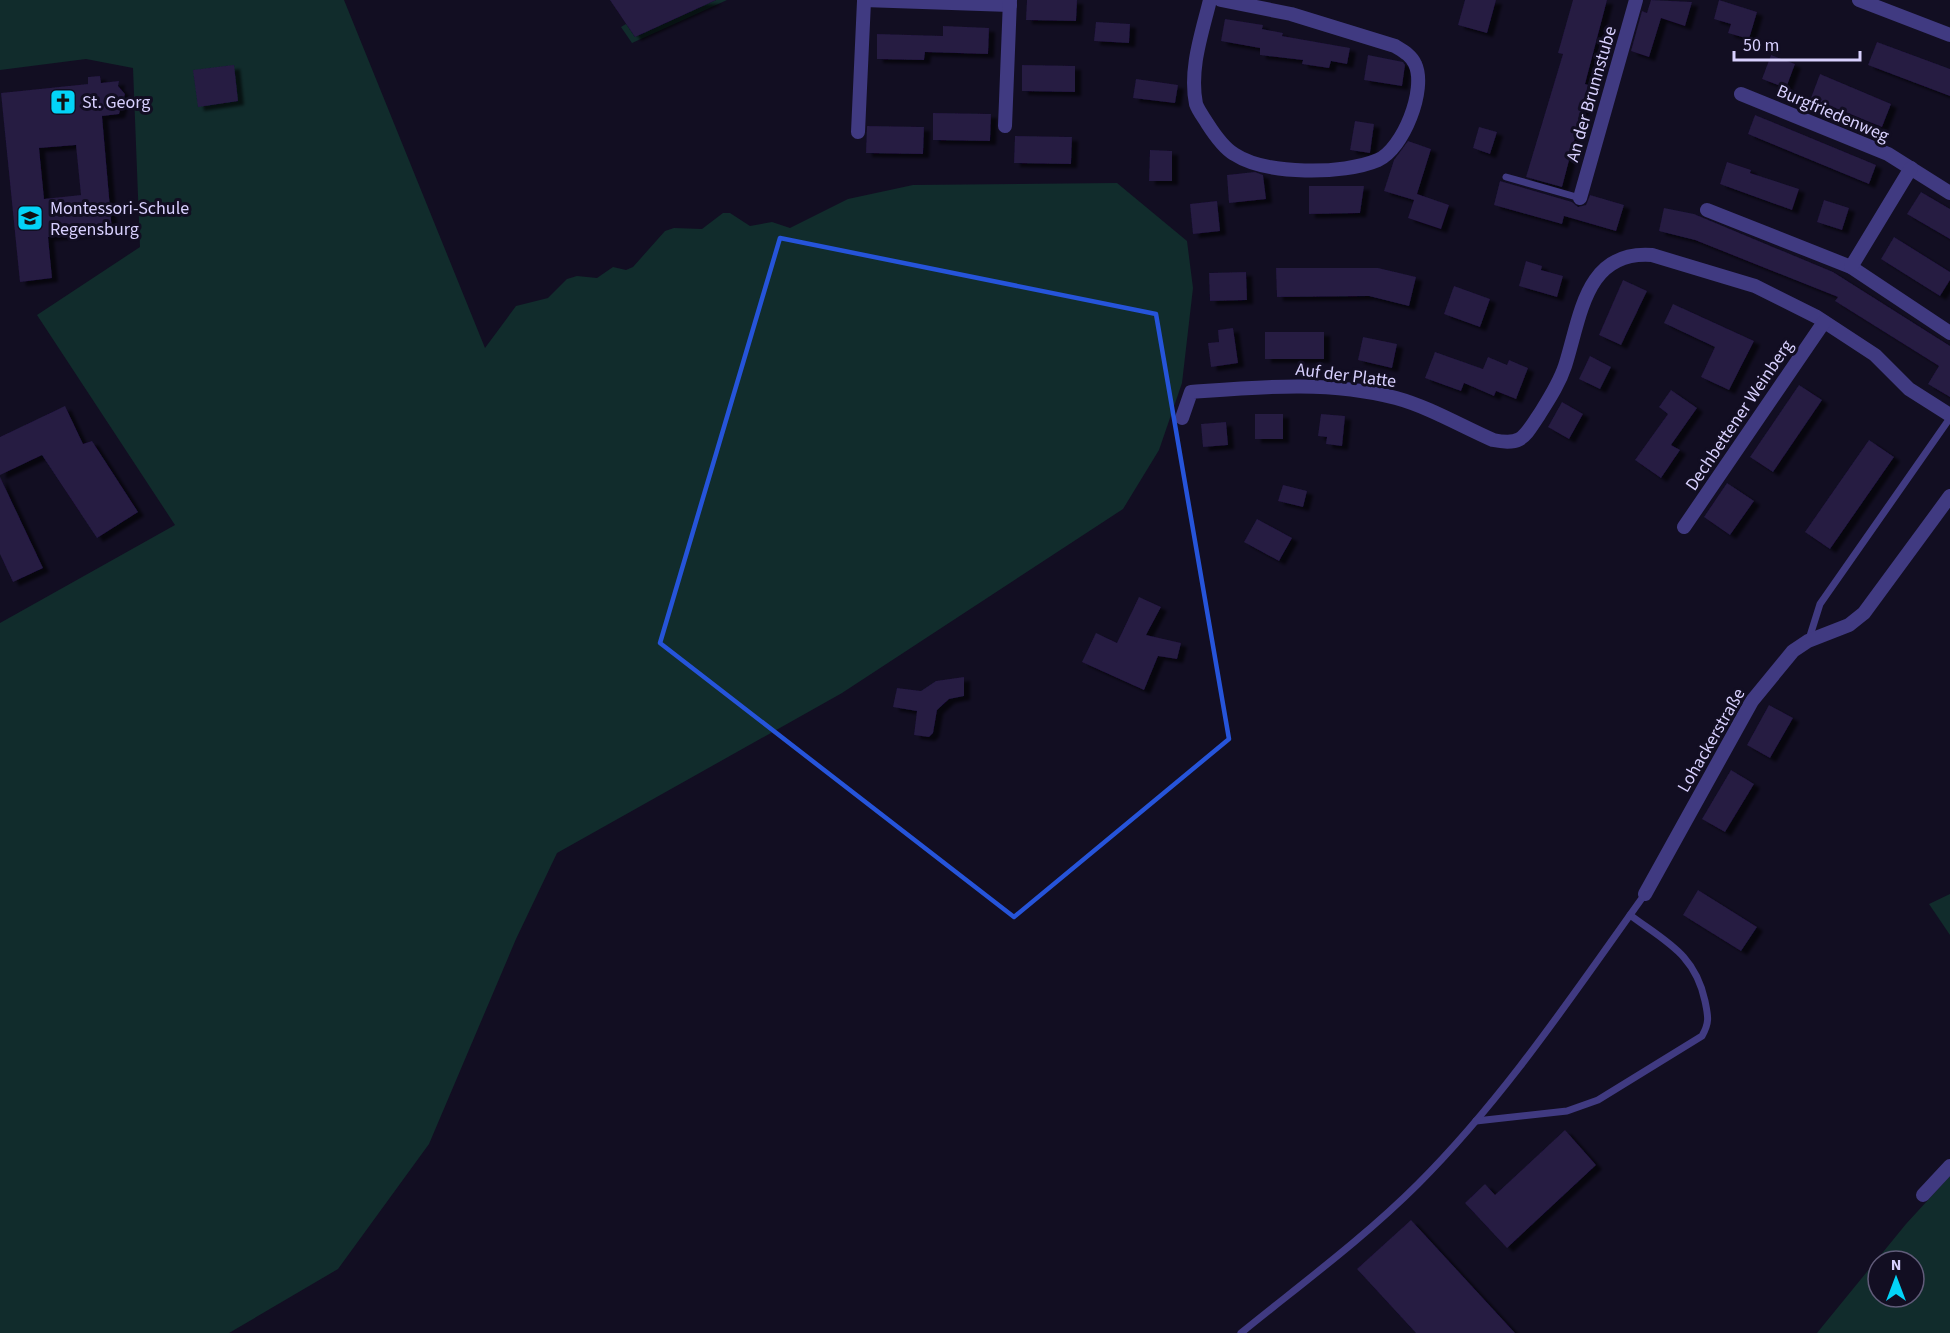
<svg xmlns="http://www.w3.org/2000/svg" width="1950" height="1333" font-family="'Source Sans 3',sans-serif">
	<defs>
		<filter id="shadow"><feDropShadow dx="6" dy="4" stdDeviation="1.5" flood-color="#0009"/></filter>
	</defs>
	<rect width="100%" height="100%" fill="#120e22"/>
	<!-- green -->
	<g fill="#112c2c" fill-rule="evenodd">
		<path d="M0,0H344L485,348L516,306L548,298L567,279L577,276L597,278L613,267L626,270L633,267L665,231L674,228L702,229L723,213H730L750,226L772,222L790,228L848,199L913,185L1117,183L1187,241L1193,288L1182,383L1159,450L1123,509L842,693L557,853L516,939L429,1144L338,1269L229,1333H0V623L175,525L37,315L140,247L133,68L86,59L0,70Z"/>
		<path d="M716,0H727L632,43L621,27L626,24L635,37Z"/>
		<path d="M1950,894V935L1929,904Z"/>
		<path d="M1950,1176V1333H1817L1906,1224ZM1878,1261H1914V1297H1878Z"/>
	</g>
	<!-- building -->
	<g fill="#251a43" fill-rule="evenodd" filter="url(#shadow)">
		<path d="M610,0H716L635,37Z"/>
		<path d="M1027,0H1077L1076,21L1026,20Z"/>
		<path d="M1465,0H1496L1487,33L1458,25Z"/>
		<path d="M1573,0H1607L1585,84L1592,86L1585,107H1583L1562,187L1526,177L1563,54L1558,53Z"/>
		<path d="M1651,0L1692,2L1685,26L1661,18L1649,57L1631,51L1642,11L1647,13Z"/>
		<path d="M1719,0L1757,12L1749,39L1728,33L1731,24L1714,19Z"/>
		<path d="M1225,19L1263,25L1262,29L1283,33L1282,36L1350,48L1347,64L1331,61L1329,68L1302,64L1303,60L1260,55V48L1221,41Z"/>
		<path d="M1096,22L1130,24L1129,43L1094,41Z"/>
		<path d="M943,26L989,28L988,54L925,52L924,60L877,59V34L943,36Z"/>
		<path d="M1877,42L1950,69V96L1868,65Z"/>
		<path d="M1368,55L1403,62L1405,65L1402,86L1364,80Z"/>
		<path d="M1771,55L1795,64L1786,88L1762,79Z"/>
		<path d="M234,65L238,101L198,107L193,70Z"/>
		<path d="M1022,65L1075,66V92L1022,91Z"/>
		<path d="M1820,74L1891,104L1882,127L1811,98Z"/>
		<path d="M100,76L101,83L119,81L118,86L125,94L119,114L102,116L112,231L48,237L52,278L20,282L1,93L88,84V77ZM76,145L81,195L44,199L39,148Z"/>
		<path d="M1136,79L1178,85L1175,103L1133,98Z"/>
		<path d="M933,113L991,114L990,141L933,140Z"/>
		<path d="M1755,115L1876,165L1869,184L1748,134Z"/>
		<path d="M1355,121L1374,124L1370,153L1350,150Z"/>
		<path d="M867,126L924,127L923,154L866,153Z"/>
		<path d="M1479,127L1497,132L1490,154L1473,148Z"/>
		<path d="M1015,136L1072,137L1071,164L1014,163Z"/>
		<path d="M1408,141L1431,149L1417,194L1449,205L1441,229L1408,218L1414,200L1384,191L1394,160Z"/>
		<path d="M1150,150L1172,151V181H1149Z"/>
		<path d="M1727,162L1751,170L1750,173L1799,189L1792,210L1720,184Z"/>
		<path d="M1255,172L1263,175L1266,199L1229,203L1227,175Z"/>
		<path d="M1500,181L1572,202L1578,207L1586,205L1590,195L1624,205L1616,231L1564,216L1562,224L1494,205Z"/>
		<path d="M1309,186H1364L1360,213L1309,214Z"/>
		<path d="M1921,192L1950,209V239L1907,214Z"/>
		<path d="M1824,200L1849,208L1842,230L1817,222Z"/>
		<path d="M1217,201L1220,231L1193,234L1190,204Z"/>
		<path d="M1664,208L1694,214L1833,272L1950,346V397L1928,384L1939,366L1835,301L1838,297L1695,240L1659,231Z"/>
		<path d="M1894,237L1950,272V280L1940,296L1881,259Z"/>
		<path d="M1526,261L1542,266L1541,270L1563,276L1557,297L1519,286Z"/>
		<path d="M1276,268H1378L1416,277L1409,306L1369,296L1277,297Z"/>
		<path d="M1246,272L1247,300L1210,301L1209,273Z"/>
		<path d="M1623,280L1647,291L1621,345L1599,335Z"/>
		<path d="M1454,286L1490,299L1480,327L1444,314Z"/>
		<path d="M1673,304L1754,341L1729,390L1701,377L1715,347L1664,323Z"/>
		<path d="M1233,328L1238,363L1211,367L1208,343L1219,342L1218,330Z"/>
		<rect x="1265" y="332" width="59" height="27"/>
		<path d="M1363,337L1397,344L1392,368L1358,360Z"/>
		<path d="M1435,352L1483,369L1488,357L1507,365L1509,360L1528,368L1516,399L1496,391L1494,396L1464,383L1461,391L1425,378Z"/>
		<path d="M1590,356L1611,367L1600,389L1579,379Z"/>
		<path d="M1799,385L1822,400L1773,472L1750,457Z"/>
		<path d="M1671,390L1697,408L1671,445L1680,450L1661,478L1635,460L1668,414L1659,407Z"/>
		<path d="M1562,402L1583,414L1569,439L1548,427Z"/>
		<path d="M65,406L83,444L92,441L138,512L97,538L42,455L0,475V437Z"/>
		<rect x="1255" y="414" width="28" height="25"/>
		<path d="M1321,414L1345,416L1342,446L1326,444L1327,437L1318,436Z"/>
		<path d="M1226,422L1228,445L1203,447L1201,424Z"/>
		<path d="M1869,440L1894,457L1830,549L1805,532Z"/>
		<path d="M0,477L43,568L13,582L0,554Z"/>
		<path d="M1727,483L1754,501L1730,535L1704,517Z"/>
		<path d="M1283,485L1307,491L1303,507L1278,501Z"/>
		<path d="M1257,519L1292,538L1279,561L1244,542Z"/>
		<path d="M1139,597L1161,607L1146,635L1181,643L1177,659L1158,656L1144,690L1082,662L1096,633L1117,643Z"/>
		<path d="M964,677V696L949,699L937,710L933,733L929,737L914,735L917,711L893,707L897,688L921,691L936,681Z"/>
		<path d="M1769,705L1793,718L1770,758L1747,745Z"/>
		<path d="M1731,770L1754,784L1725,832L1702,819Z"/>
		<path d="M1698,890L1757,927L1741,951L1683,915Z"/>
		<path d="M1565,1130L1596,1165L1507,1248L1465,1203L1485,1184L1495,1195Z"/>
		<path d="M1411,1220L1515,1333H1416L1357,1269Z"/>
	</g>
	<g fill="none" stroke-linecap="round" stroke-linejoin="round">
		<!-- lane -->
		<g stroke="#403a81" stroke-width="7">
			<path d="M1506,177L1580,198"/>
			<path d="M1809,639L1820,604L1950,418"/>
			<path d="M1476,1121L1567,1111L1598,1100L1702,1036C1710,1022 1708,1016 1705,1001C1695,954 1666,942 1630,915"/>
			<path d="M1241,1333C1300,1285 1364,1238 1418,1184C1505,1097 1574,993 1645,894"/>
		</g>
		<!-- street -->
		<g stroke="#403a81" stroke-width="14">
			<path d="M864,0L1010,5"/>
			<path d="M1210,0C1202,33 1189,69 1196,104C1198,110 1204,118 1207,123C1214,134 1224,148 1234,154C1266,175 1343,175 1378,160C1403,149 1427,89 1415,64C1411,55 1403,51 1395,46L1291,14L1221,0"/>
			<path d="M1859,0L1950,35"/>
			<path d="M1741,94L1888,154L1950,193"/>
			<path d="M1005,126L1010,0"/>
			<path d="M858,132L864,1"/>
			<path d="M1580,198L1636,0"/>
			<path d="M1707,210L1851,267L1950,333"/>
			<path d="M1851,267L1911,168"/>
			<path d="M1182,418L1191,392C1258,387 1329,380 1396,398C1429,407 1461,426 1493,440C1522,446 1524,437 1539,415C1549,399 1559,384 1565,366C1581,316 1585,250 1652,255L1755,286L1817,317L1875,355L1909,389L1950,415"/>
			<path d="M1684,527L1824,322"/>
			<path d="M1645,894L1752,701L1793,651L1808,641L1849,625L1864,613L1950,496"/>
			<path d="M1923,1195L1950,1166"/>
		</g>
	</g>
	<!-- marked area -->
	<path fill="none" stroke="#2654da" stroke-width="4.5" stroke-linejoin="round" d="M780,238L1156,314L1229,739L1014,917L660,643Z"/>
	<!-- icons -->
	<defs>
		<symbol id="church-square" viewBox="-11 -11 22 22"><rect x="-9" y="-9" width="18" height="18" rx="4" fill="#03d3f7" stroke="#120e22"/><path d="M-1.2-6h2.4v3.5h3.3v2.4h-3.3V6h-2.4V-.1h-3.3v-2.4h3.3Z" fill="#111"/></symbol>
		<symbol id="school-square" viewBox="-11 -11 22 22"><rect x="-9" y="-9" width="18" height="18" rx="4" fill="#03d3f7" stroke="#120e22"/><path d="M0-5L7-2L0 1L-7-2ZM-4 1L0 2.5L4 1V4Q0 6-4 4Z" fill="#111"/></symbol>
	</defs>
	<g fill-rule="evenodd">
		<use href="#church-square" x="48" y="87" width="30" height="30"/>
		<use href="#school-square" x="15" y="203" width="30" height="30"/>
	</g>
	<g text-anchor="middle" stroke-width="6" stroke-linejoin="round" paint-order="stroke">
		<!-- street labels -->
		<g font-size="18" fill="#d8d0fe" stroke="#120e22">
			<text transform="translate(1591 94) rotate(-74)" y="6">An der Brunnstube</text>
			<text transform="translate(1833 113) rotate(23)" y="6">Burgfriedenweg</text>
			<text transform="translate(1346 375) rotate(7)" y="6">Auf der Platte</text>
			<text transform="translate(1739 415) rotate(-56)" y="6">Dechbettener Weinberg</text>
			<text transform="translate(1711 740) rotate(-60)" y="6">Lohackerstraße</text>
		</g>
		<!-- poi labels -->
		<g font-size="18" fill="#d8d0fe" stroke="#120e22" text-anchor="start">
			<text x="82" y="108">St. Georg</text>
			<text x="50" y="214">Montessori-Schule<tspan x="50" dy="21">Regensburg</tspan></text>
		</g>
	</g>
	<!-- north arrow -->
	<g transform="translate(1896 1279)"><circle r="28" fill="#120e22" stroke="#615c7a" stroke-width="1.5"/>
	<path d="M0-4.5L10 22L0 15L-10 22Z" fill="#03d3f7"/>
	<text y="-9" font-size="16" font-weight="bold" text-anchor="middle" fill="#d8d0fe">N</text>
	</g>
	<!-- scale -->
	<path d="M1734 51v9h126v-9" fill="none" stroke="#d8d0fe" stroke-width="3"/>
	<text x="1743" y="51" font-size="18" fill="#d8d0fe" stroke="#120e22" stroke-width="4.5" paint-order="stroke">50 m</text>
</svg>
